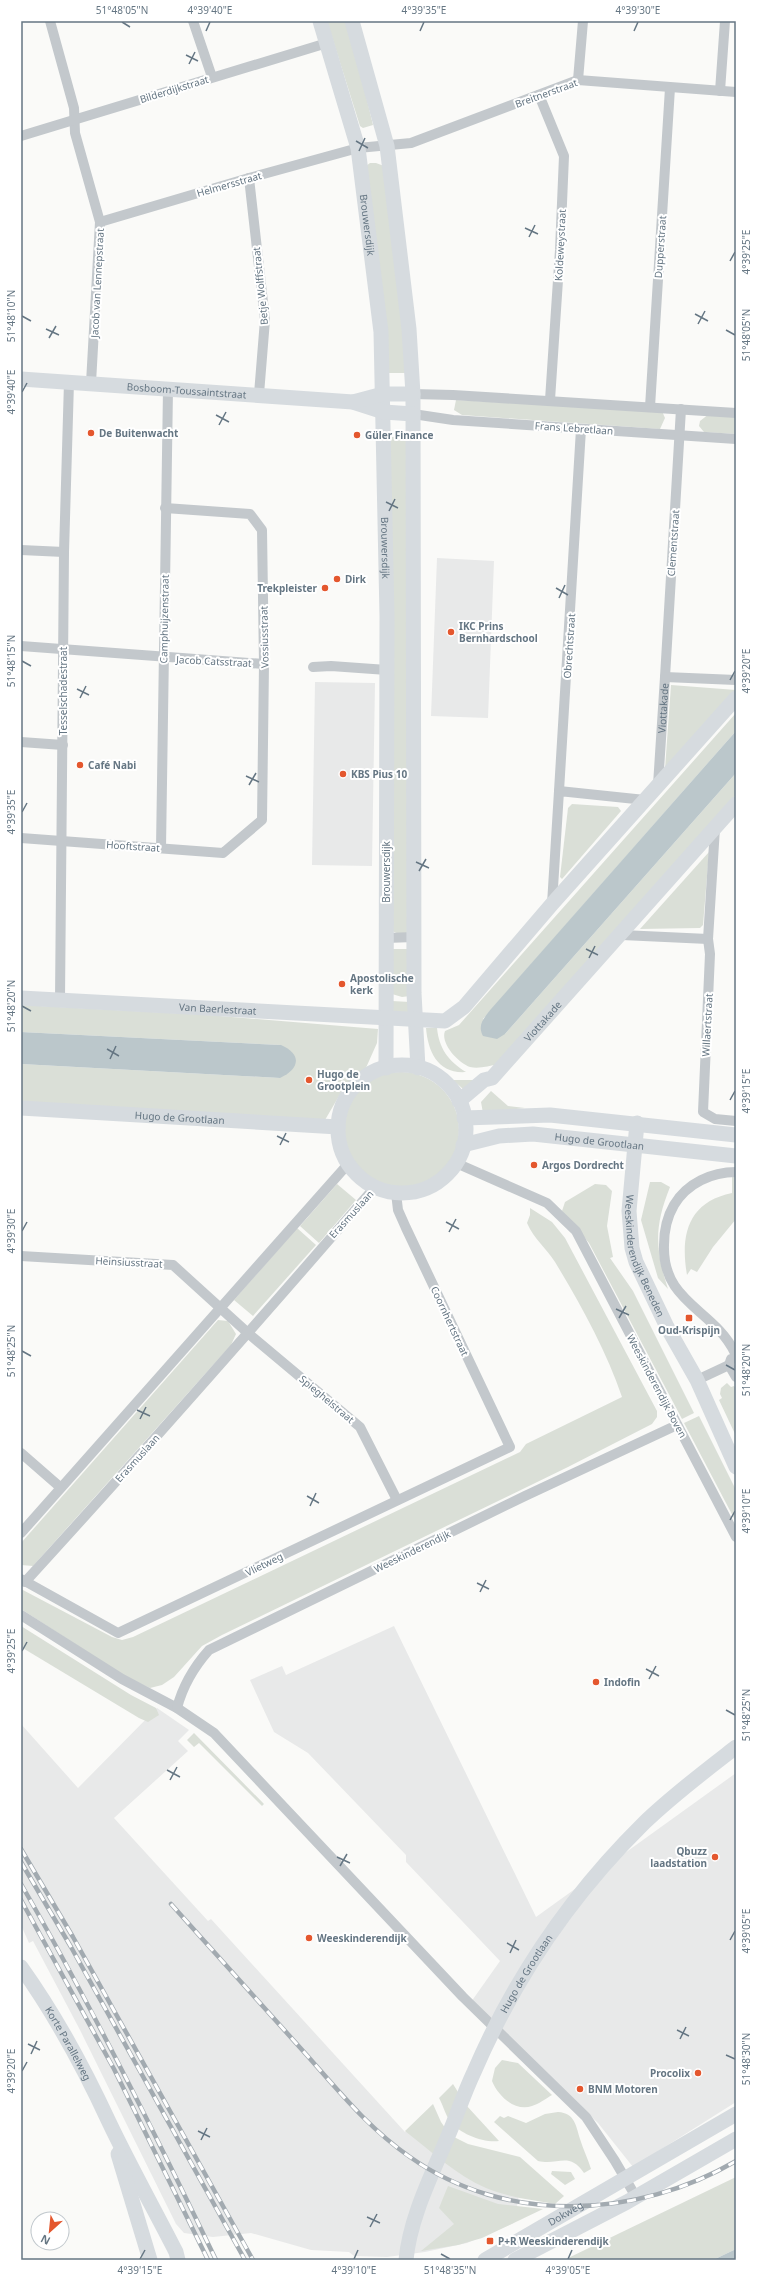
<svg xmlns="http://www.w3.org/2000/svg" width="757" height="2281" font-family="'Noto Sans',sans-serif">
	<rect width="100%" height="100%" fill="#fafaf8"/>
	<!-- built -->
	<g fill="#e8e9e9">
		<path d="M437,558L494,561L488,718L431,716Z"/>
		<path d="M315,682L375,683L372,866L312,865Z"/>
		<path d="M394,1626L536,1917L736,1773V2102L633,2167L598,2123L471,2002L500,1961L406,1862V1855L308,1753L274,1732L250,1680L282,1666L286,1675Z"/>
		<path d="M157,1708L189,1730L178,1741L188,1751L114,1818L208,1921L211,1919L405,2132L412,2126L520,2189L514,2223L467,2243L425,2252L387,2257L354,2256L349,2252L311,2250L251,2233L213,2237L184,2233L176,2224L80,2030L33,1941L29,1943L21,1925V1724L78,1788Z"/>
	</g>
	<!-- green -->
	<g fill="#dadfd7">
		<path d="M327,21H348L373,125L363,128L360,126Z"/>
		<path d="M370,163H376L384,166L408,373H388L366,166Z"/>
		<path d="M456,400L662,411L665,418L660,429L462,415L454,410Z"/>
		<path d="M709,414L736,415V434L704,432L699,426L700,421Z"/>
		<path d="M389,437H408L407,934H399L392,931Z"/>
		<path d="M671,685L736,690V692L665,769Z"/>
		<path d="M736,713V731L483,1019L505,1034L736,773V795L498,1064C489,1066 479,1069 470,1067C458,1063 440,1043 445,1031L459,1025Z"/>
		<path d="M572,804L618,807L621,811L562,879L560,877L568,808Z"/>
		<path d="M709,852L703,925L700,928L640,929Z"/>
		<path d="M390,949H409L410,996L402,997L392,994Z"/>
		<path d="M392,1001L410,1002L409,1012L393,1013Z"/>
		<path d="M21,1005L207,1015L378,1029L377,1043L365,1070L346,1084L325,1120L21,1105V1064L280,1078L281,1045L21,1032Z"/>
		<path d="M426,1028H437C439,1048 448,1061 466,1072C438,1074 428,1052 426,1028Z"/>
		<circle cx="401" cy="1130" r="58"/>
		<path d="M453,1080H477L463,1089Z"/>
		<path d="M491,1091L508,1106L525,1108L483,1113L481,1102Z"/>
		<path d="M732,1174H736V1219L713,1247L697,1272L691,1269L687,1275C680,1235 688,1202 732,1193Z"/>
		<path d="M650,1182H661L670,1187C654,1227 655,1248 668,1289L658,1278L641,1220Z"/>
		<path d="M337,1184L356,1200L319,1243L300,1226Z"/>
		<path d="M595,1184L606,1185L612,1191L607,1226L613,1257L610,1258L633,1291L694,1413L682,1419L589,1243L562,1211L565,1202Z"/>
		<path d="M530,1208L552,1222L565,1238L657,1411V1417L652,1424L568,1467L222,1635L202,1646L174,1677L162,1685L150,1688L123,1675L21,1609V1589L112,1637L122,1640L133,1637L520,1452L526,1444L622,1397C606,1350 581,1305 555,1262C546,1248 534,1239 527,1223L530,1215Z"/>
		<path d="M297,1228L316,1245L253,1316L234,1300Z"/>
		<path d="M218,1320L228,1321L236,1334L231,1345L33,1566L21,1565V1543Z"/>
		<path d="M727,1383L731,1387L734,1386L736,1389V1436L719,1400L722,1398L720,1394L721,1388Z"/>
		<path d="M699,1416L736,1490V1522L684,1423Z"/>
		<path d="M21,1626L131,1695L156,1708L159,1715L148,1722L139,1718L21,1647Z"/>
		<path d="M194,1733L264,1804L262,1806L199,1743L194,1747L187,1740Z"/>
		<path d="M502,2060L518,2063L552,2095C545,2099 539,2104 532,2106C515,2112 498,2096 492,2081L495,2068Z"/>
		<path d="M453,2084L466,2105L499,2141C483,2143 460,2134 450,2121C445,2114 443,2105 439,2098Z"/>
		<path d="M433,2104L441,2122L450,2135L468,2144L520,2157L564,2196L555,2204C532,2200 507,2197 486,2188C456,2175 431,2151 405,2131Z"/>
		<path d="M558,2112C575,2113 576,2126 580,2139C583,2149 588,2159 591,2169L584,2173C569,2151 558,2166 538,2161L494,2122L500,2116L504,2118L508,2116L526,2123L545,2114Z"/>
		<path d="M552,2171L571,2172L575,2179L565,2185L551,2174Z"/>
		<path d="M736,2177V2249L713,2260H564Z"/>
		<path d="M448,2186L498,2204L543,2209L482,2238L458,2245L421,2251L454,2224L439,2208Z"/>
	</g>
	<!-- water -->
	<g fill="#bbc7cb">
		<path d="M736,731V773L505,1034L497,1039L483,1036C477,1025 484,1018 491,1009Z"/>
		<path d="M21,1032L281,1045C302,1054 300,1069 280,1078L21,1064Z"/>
		<path d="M736,2249V2260H713Z"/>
	</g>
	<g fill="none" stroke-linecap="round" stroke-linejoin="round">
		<!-- street -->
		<g stroke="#c3c8cc" stroke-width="10">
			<path d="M50,21L74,108L75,133L100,222L91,383"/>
			<path d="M193,21L212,77"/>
			<path d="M578,80L583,21"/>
			<path d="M720,91L725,21"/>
			<path d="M539,95L564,156L560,250L550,400"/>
			<path d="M21,136L327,43"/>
			<path d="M249,178L265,320L259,394"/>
			<path d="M100,222L249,178L358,148L411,143L578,80L736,92"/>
			<path d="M413,394L453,395L736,413"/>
			<path d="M650,407L670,88"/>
			<path d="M413,414L453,420L736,439"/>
			<path d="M21,550L64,552"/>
			<path d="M21,646L264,664"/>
			<path d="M313,667L331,666L387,670"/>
			<path d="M665,677L681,409"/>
			<path d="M21,742L63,745"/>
			<path id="s1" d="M658,785L665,677L736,680"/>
			<path d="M559,791L581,429"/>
			<path d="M715,828L708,939L710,954L703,1112L715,1119L736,1121"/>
			<path d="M21,838L223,853L262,820L264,664L262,530L250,514L165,508"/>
			<path d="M161,848L168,389"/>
			<path d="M552,904L559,791L645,800"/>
			<path d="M622,935L708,939"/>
			<path d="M386,938L414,937"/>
			<path d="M60,1000L64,552L69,382"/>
			<path d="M456,1163L547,1203L576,1231L736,1537"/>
			<path d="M21,1256L173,1265L249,1334L360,1427L397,1500"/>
			<path d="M735,1353C714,1309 662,1303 664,1245C664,1231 667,1217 674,1205C687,1183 712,1172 736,1172"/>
			<path d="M731,1359L729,1365L736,1377"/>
			<path d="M697,1380L729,1365"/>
			<path d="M21,1453L60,1487"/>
			<path d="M21,1533L348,1164"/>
			<path d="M21,1579L118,1633L510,1447L406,1228L398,1210L396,1193"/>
			<path d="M25,1582C144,1452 260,1320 375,1187"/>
			<path d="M21,1615L122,1679L177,1708L214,1733L463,1997L586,2117L615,2161L636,2197"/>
			<path d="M177,1708C183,1685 193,1668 209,1650L525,1496L677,1425"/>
		</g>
		<!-- secondary -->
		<g stroke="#d6dbdf" stroke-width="15">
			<path id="s2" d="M320,21L358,148L381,332L387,616L386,1068"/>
			<path d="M352,21L387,146L409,329L413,394L414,993L418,1068"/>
			<path id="s3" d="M21,379L353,402L384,412L413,414"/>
			<path d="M353,402L383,394H413"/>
			<path id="s4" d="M21,998L445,1021L464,1007L552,904L736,698"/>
			<circle cx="402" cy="1129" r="64"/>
			<path id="s5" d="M459,1101L484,1080L492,1078L736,804"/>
			<path id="s6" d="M21,1108L338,1127"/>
			<path d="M464,1118L550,1115L736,1135"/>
			<path id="s7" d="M637,1123L629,1211L632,1248L636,1262L667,1327L697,1380L736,1467"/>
			<path id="s8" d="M463,1145L499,1136L533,1134L736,1156"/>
			<path id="s9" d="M21,1967C56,2016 84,2068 109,2122C130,2166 154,2209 176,2252L178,2260"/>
			<path d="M118,2154L150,2260"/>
			<path id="s10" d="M406,2260C410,2217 432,2175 448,2136C457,2115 464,2093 474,2072C514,1979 572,1894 644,1823C673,1795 705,1771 736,1747"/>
			<path id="s11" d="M485,2260L736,2114"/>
			<path d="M515,2260L627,2202L736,2139"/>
		</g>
		<defs>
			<g id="rail">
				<path d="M21,1849L73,1937L253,2260"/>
				<path d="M21,1862L71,1947L245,2260"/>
				<path d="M21,1884C92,2007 155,2133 216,2260"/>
				<path d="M21,1900L114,2069L208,2260"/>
				<path d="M171,1904C215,1953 259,2002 304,2052C337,2089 368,2128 410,2157C506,2225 637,2219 736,2161"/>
			</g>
		</defs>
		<!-- rail casing -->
		<use href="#rail" stroke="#a2aab0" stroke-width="4.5"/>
		<!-- rail -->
		<use href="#rail" stroke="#fff" stroke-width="3" stroke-dasharray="9" stroke-linecap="butt"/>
	</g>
	<!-- ticks -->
	<path fill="none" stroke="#657683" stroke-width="1.5" d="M122,22L130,27M206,31L210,22M420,31L424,22M634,31L638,22M186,55L198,61M189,64L195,52M356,141L368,148M359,151L365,138M525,228L538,234M529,237L535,225M730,261L735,252M695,314L708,321M22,316L31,321M698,324L705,311M46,329L59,335M726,330L735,335M49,338L56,326M22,392L27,383M216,415L229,422M219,425L226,412M386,502L398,508M389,511L395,499M556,588L568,595M559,598L565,585M22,661L31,666M730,680L735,671M77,689L89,695M80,698L86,686M246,776L259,782M249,785L256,773M22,812L27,803M416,862L429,868M419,871L426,859M586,949L598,955M589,958L595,946M22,1006L31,1011M107,1049L119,1056M110,1059L116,1046M730,1100L735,1091M277,1136L289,1142M280,1145L286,1133M446,1222L459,1229M22,1231L27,1222M449,1232L456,1219M616,1309L629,1315M619,1318L626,1306M22,1351L31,1356M726,1365L735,1370M137,1410L150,1416M140,1419L146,1407M307,1496L319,1503M310,1506L316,1493M730,1520L735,1511M477,1583L489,1589M480,1592L486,1580M22,1651L27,1642M646,1669L659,1676M649,1679L656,1666M726,1710L735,1715M167,1770L180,1777M170,1780L177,1767M337,1857L350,1863M340,1866L347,1854M730,1940L735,1931M507,1943L519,1950M510,1953L516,1940M677,2030L689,2036M680,2039L686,2027M28,2044L40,2050M31,2054L37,2041M726,2055L735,2059M22,2071L27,2062M198,2131L210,2137M201,2140L207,2128M367,2217L380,2223M370,2227L377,2214M441,2254L450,2259M140,2259L145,2250M354,2259L358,2250M568,2259L572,2250"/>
	<!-- markers -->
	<g fill="#e4572e" stroke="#fff" stroke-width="1.5">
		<circle cx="91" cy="433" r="4"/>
		<circle cx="357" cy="435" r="4"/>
		<circle cx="337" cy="579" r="4"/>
		<circle cx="325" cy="588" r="4"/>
		<circle cx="451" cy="632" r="4"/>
		<circle cx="80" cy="765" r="4"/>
		<circle cx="343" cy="774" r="4"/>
		<circle cx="342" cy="984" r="4"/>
		<circle cx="309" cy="1080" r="4"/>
		<circle cx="534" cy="1165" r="4"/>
		<rect x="685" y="1314" width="8" height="8" rx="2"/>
		<circle cx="596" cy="1682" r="4"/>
		<circle cx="715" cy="1857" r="4"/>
		<circle cx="309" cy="1938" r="4"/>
		<circle cx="698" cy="2073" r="4"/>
		<circle cx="580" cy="2089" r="4"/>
		<rect x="486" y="2237" width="8" height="8" rx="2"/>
	</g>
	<g text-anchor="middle" stroke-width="4" stroke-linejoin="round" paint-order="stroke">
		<!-- street labels -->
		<g font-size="10" fill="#657683" stroke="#fff">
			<text transform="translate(174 89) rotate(-17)" y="4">Bilderdijkstraat</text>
			<text transform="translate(546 93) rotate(-20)" y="4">Breitnerstraat</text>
			<text transform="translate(229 184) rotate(-16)" y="4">Helmersstraat</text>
			<text dy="4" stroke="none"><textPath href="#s2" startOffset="210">Brouwersdijk</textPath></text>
			<text transform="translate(560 245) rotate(-87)" y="4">Koldeweystraat</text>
			<text transform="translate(660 247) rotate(-86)" y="4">Dupperstraat</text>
			<text transform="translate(97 283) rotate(-87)" y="4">Jacob van Lennepstraat</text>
			<text transform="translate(260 286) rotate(-96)" y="4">Betje Wolffstraat</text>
			<text dy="4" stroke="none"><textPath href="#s3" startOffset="166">Bosboom-Toussaintstraat</textPath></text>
			<text transform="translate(574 428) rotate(4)" y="4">Frans Lebretlaan</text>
			<text transform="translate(673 543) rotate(-86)" y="4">Clementstraat</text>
			<text dy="4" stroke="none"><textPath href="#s2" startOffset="534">Brouwersdijk</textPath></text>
			<text transform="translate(164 619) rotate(-89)" y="4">Camphuijzenstraat</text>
			<text transform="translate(264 637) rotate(-91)" y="4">Vossiusstraat</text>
			<text transform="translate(569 646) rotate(-86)" y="4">Obrechtstraat</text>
			<text transform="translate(214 661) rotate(3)" y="4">Jacob Catsstraat</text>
			<text transform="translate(63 691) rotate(-90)" y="4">Tesselschadestraat</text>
			<text dy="4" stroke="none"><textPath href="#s1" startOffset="77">Viottakade</textPath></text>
			<text transform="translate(133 846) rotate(4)" y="4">Hooftstraat</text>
			<text transform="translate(386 872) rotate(-90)" y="4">Brouwersdijk</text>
			<text dy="4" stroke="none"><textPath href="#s4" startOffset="197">Van Baerlestraat</textPath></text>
			<text dy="4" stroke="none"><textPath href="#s5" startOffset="117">Viottakade</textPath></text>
			<text transform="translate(707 1025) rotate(-87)" y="4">Willaertstraat</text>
			<text dy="4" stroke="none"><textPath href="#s6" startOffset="159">Hugo de Grootlaan</textPath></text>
			<text dy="4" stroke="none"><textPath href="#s8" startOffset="138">Hugo de Grootlaan</textPath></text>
			<text transform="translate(351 1214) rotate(-48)" y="4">Erasmuslaan</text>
			<text dy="4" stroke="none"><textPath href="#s7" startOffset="136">Weeskinderendijk Beneden</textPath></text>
			<text transform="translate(129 1262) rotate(3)" y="4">Heinsiusstraat</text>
			<text transform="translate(450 1321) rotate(65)" y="4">Coornhertstraat</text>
			<text transform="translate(657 1386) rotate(62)" y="4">Weeskinderendijk Boven</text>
			<text transform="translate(327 1399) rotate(40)" y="4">Spieghelstraat</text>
			<text transform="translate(137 1458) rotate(-48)" y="4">Erasmuslaan</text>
			<text transform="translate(412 1551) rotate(-26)" y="4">Weeskinderendijk</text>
			<text transform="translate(264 1564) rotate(-26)" y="4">Vlietweg</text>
			<text dy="4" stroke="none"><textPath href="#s10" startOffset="312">Hugo de Grootlaan</textPath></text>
			<text dy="4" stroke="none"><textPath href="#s9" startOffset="90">Korte Parallelweg</textPath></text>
			<text dy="4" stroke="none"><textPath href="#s11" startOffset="93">Dokweg</textPath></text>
		</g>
		<!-- poi labels -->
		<g font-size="10" font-weight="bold" fill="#657683" stroke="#fff" text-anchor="start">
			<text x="99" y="437">De Buitenwacht</text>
			<text x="365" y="439">Güler Finance</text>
			<text x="345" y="583">Dirk</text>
			<text x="317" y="592" text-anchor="end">Trekpleister</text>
			<text x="459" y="630">IKC Prins<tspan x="459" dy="12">Bernhardschool</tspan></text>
			<text x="88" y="769">Café Nabi</text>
			<text x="351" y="778">KBS Pius 10</text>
			<text x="350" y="982">Apostolische<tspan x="350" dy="12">kerk</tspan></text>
			<text x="317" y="1078">Hugo de<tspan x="317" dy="12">Grootplein</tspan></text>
			<text x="542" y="1169">Argos Dordrecht</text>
			<text x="689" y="1334" text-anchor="middle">Oud-Krispijn</text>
			<text x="604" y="1686">Indofin</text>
			<text x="707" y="1855" text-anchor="end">Qbuzz<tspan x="707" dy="12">laadstation</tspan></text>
			<text x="317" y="1942">Weeskinderendijk</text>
			<text x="690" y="2077" text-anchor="end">Procolix</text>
			<text x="588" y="2093">BNM Motoren</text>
			<text x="498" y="2245">P+R Weeskinderendijk</text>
		</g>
	</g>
	<!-- border -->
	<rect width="757" height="2281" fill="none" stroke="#ffffff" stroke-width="44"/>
	<!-- north arrow -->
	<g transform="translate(50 2231) rotate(207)"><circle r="19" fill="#ffffff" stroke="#c1c8cd"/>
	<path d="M0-3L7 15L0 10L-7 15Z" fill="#e4572e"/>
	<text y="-6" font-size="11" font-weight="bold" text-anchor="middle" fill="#657683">N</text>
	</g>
	<rect x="22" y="22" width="713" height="2237" fill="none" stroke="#657683" stroke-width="1.5"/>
	<g font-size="10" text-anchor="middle" fill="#657683">
		<text x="122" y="14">51°48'05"N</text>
		<text x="210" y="14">4°39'40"E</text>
		<text x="424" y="14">4°39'35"E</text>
		<text x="638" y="14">4°39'30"E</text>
		<text transform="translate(746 252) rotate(-90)" y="4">4°39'25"E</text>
		<text transform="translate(11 316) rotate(-90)" y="4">51°48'10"N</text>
		<text transform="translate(746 335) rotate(-90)" y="4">51°48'05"N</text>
		<text transform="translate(11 392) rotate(-90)" y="4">4°39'40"E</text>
		<text transform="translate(11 661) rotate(-90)" y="4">51°48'15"N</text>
		<text transform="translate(746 671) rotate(-90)" y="4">4°39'20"E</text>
		<text transform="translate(11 812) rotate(-90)" y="4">4°39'35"E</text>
		<text transform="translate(11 1006) rotate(-90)" y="4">51°48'20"N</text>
		<text transform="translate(746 1091) rotate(-90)" y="4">4°39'15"E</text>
		<text transform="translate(11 1231) rotate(-90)" y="4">4°39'30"E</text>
		<text transform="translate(11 1351) rotate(-90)" y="4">51°48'25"N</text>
		<text transform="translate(746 1370) rotate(-90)" y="4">51°48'20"N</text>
		<text transform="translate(746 1511) rotate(-90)" y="4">4°39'10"E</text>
		<text transform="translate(11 1651) rotate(-90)" y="4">4°39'25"E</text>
		<text transform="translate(746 1715) rotate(-90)" y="4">51°48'25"N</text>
		<text transform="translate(746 1931) rotate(-90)" y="4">4°39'05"E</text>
		<text transform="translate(746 2059) rotate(-90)" y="4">51°48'30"N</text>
		<text transform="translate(11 2071) rotate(-90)" y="4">4°39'20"E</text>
		<text x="140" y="2274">4°39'15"E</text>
		<text x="354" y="2274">4°39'10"E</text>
		<text x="450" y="2274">51°48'35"N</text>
		<text x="568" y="2274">4°39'05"E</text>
	</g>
</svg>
